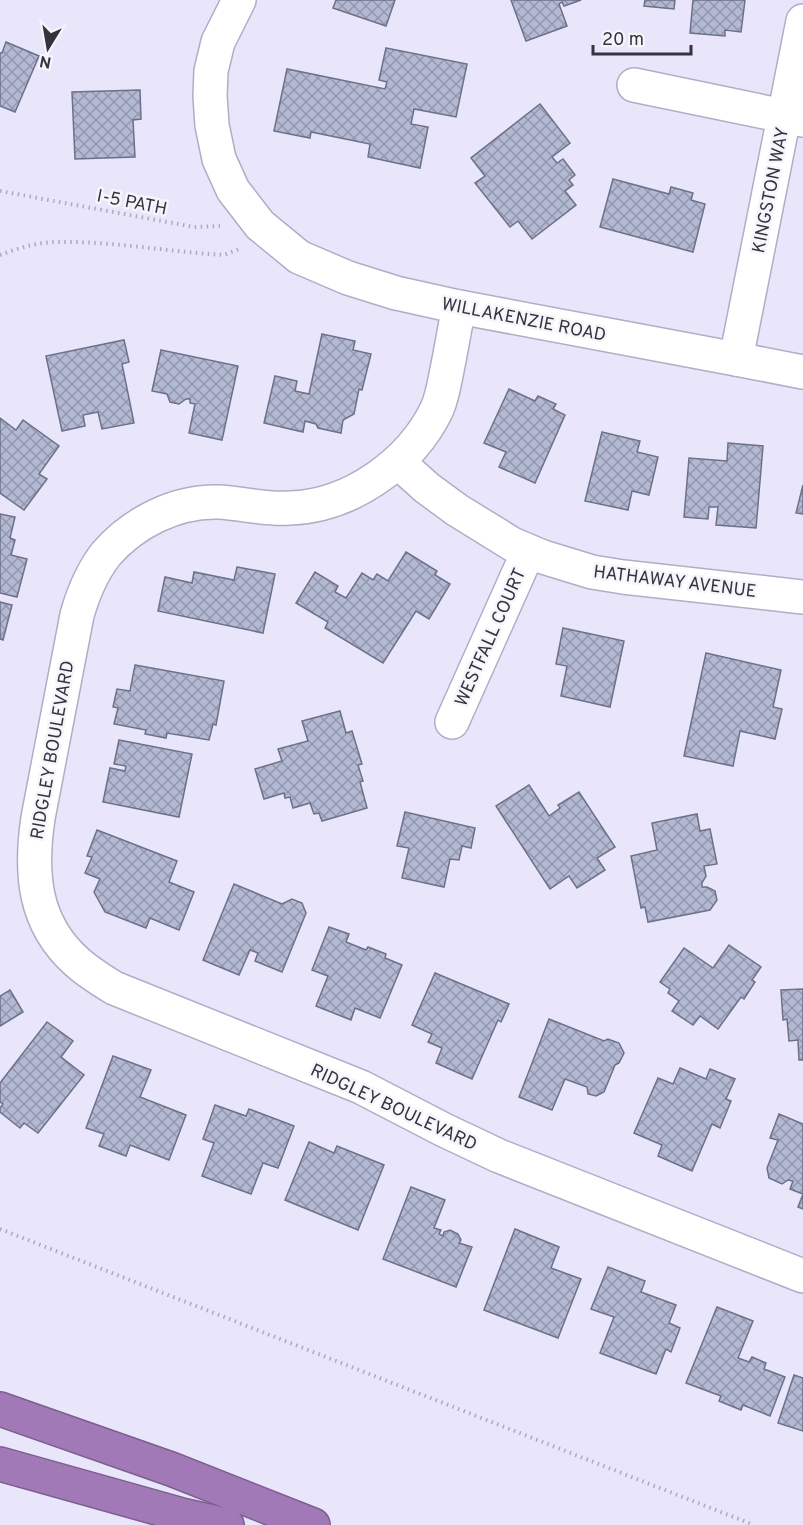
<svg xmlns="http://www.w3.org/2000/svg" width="803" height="1525" font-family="Overpass,sans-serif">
	<defs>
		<pattern id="building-cross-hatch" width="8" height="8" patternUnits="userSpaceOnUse" patternTransform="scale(1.5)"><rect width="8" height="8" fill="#b3b9d3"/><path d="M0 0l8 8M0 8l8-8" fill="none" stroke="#9297ad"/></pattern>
	</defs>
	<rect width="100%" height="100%" fill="#e9e5fb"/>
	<!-- building -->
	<g fill="url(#building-cross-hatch)" stroke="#6c7189" stroke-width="1.5">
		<path d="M336,0H395L386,26L333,8Z"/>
		<path d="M511,0H581L564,6L562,2L559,4L567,26L526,41Z"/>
		<path d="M645,0H675L674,9L644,6Z"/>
		<path d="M693,0H745L741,32L725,30V36L690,33Z"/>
		<path d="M6,42L39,56L15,112L0,106V53H2Z"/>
		<path d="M386,48L467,64L456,117L414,109L411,124L428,127L420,168L368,157L370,144L311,132L310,138L274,131L287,69L385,89L387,82L379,80Z"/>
		<path d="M140,90L141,119L133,120L135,157L75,159L72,92Z"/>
		<path d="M540,104L570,143L552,157L557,163L563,159L575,175L569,180L573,185L565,191L576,205L532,239L518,221L510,227L475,183L485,176L471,158Z"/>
		<path d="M613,179L669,194L671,187L693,193L691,200L705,204L693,252L600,227Z"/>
		<path d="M322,334L355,341L353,350L371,354L362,390L359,389L354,414L343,420L341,433L318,428L316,424L305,421L303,432L264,423L275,376L297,381L295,391L309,394Z"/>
		<path d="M124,340L129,362L122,364L134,423L102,429L98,412L83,415L85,426L62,431L46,356Z"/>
		<path d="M161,350L238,366L222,440L189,433L195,404L190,403V399H186L179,404L170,402L167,394L152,391Z"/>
		<path d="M509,389L535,401L538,396L556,404L553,409L565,415L535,483L499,467L506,452L484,443Z"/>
		<path d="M0,418L16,430L23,420L59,446L39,474L47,479L24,510L0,493Z"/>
		<path d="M602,432L640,441L637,452L658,457L649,495L632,491L628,510L585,501Z"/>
		<path d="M728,443L763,446L756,528L716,525L718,507H709L708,519L684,517L689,458L727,461Z"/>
		<path d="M803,485V514L796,513Z"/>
		<path d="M0,514L15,517L10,538L15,540L11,555L27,559L17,597L0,593Z"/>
		<path d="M406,552L437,571L435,575L450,584L429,619L416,611L383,663L325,628L328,622L296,603L315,572L338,586L335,592L346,598L362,573L373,580L377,574L388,581Z"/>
		<path d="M237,567L275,574L263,633L158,611L165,577L192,583L194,572L234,580Z"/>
		<path d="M0,602L12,605L3,640L0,639Z"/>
		<path d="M563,628L624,641L610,707L561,696L567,666L556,664Z"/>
		<path d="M706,653L781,670L773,707L782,709L775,739L740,731L733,766L684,756Z"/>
		<path d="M135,665L224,681L216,725L213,724L209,740L167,733L166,738L145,734L146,730L114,724L118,708L113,707L117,689L130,691Z"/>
		<path d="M340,711L346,733L352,731L362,764L358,765L363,781L360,782L367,808L322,821L319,813L314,814L310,803L293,808L290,797L285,798L284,793L264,799L255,769L282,761L278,749L308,741L302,721Z"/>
		<path d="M119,740L192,754L179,817L103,802L110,768L125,771L126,766L114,764Z"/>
		<path d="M529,785L549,816L560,808L558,805L579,792L615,847L597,858L605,870L577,888L569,876L550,889L496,806Z"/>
		<path d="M405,812L475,828L471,848L462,846L459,860L450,859L444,887L402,878L409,848L397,846Z"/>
		<path d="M697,814L700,831L710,829L717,864L704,866L706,876L702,883V887H707L715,891L717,900L710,910L648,922L645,907L641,908L631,856L657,850L652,823Z"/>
		<path d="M97,830L177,861L169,882L194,892L179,930L150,918L146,928L105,912L94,892L100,879L85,873L92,857L87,856Z"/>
		<path d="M234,884L282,904L292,899L302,903L306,913L282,972L255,961L258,953L250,950L239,975L203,960Z"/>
		<path d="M329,927L349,934L346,942L366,950L368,947L386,954L385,958L402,965L380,1018L355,1008L351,1020L316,1006L328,976L312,970Z"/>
		<path d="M729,945L761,967L752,980L755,982L744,999L741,997L718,1029L700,1016L693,1025L672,1011L679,1001L668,993L670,989L660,982L684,948L713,968Z"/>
		<path d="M435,973L509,1004L501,1022L498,1020L472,1079L436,1063L442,1048L428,1042L432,1034L412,1025Z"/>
		<path d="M803,989V1060H799L798,1040L789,1041L787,1019L783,1020L781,990Z"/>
		<path d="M10,990L23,1012L0,1026V996Z"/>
		<path d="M549,1019L604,1041L608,1039L619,1043L624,1053L619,1063L615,1065L604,1092L596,1096L588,1094L587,1087L565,1079L552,1110L519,1097Z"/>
		<path d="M47,1022L73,1041L61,1057L84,1075L38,1133L24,1123L20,1128L0,1112V1108L3,1104L0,1102V1083Z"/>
		<path d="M113,1056L151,1070L140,1097L186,1115L169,1160L130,1145L126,1156L99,1146L104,1134L86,1128Z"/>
		<path d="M680,1068L706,1079L710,1069L735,1079L726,1099L731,1101L720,1128L712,1124L692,1171L658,1156L662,1145L634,1133L658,1078L673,1084Z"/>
		<path d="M215,1105L246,1116L249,1109L294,1126L278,1168L263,1163L251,1194L202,1176L214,1143L203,1139Z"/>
		<path d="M779,1114L803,1124V1209L798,1207L803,1194L790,1189L793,1181L788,1180L782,1184L769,1178L767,1168L778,1140L770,1138Z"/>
		<path d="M309,1142L334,1153L337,1146L384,1165L358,1230L285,1200Z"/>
		<path d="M411,1187L445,1200L434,1228L441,1230L439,1234L443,1236L444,1232L450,1230L458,1234L461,1240L459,1243L472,1247L456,1287L383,1259Z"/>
		<path d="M515,1229L559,1247L551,1268L581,1279L558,1338L484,1310Z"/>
		<path d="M608,1267L645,1281L641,1292L676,1305L669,1323L680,1328L671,1352L666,1349L656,1374L600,1353L614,1317L591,1309Z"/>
		<path d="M717,1307L753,1321L738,1358L749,1362L752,1357L766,1363L764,1369L785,1377L770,1416L743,1405L741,1410L719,1401L721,1396L686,1383Z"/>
		<path d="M794,1375L803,1378V1431L778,1423Z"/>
	</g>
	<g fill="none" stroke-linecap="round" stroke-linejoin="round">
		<defs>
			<g id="street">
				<path d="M239,0L218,42L211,71L210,96L212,125L219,159L233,190L260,225L299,257L348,278L396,293L459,307L736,359L803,21"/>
				<path d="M634,85L803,120"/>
				<path d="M459,307C455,326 452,345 448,365C445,379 443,395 437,409C411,463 351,506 290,508C265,510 242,503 218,502C175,501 133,523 106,554C92,572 83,594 77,615L38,818C30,872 33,923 77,962C88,972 101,980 114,988L361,1087L444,1130L499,1156L803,1276"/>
				<path d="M398,462L427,488L457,510L512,544L543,557L592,572L623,577L803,597"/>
				<path d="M452,722L528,552"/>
			</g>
			<path id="secondary" d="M736,359L803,372"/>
			<g id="highway">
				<path d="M0,1409L171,1469L313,1525"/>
				<path d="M0,1464L182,1515L227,1525"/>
			</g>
		</defs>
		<!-- street casing -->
		<use href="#street" stroke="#b2adc7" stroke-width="36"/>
		<!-- secondary casing -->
		<use href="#secondary" stroke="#b2adc7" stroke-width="36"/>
		<!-- highway casing -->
		<use href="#highway" stroke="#7b608c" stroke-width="36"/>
		<!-- path -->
		<g stroke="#adaabc" stroke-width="4" stroke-dasharray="1.5 4.5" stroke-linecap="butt">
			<path d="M0,191L194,227L220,226"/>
			<path d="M0,255C19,248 38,242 58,242C114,241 169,252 224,255L239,249"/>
			<path d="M0,1229L754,1525"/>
		</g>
		<!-- street -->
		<use href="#street" stroke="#fff" stroke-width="33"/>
		<!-- secondary -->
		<use href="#secondary" stroke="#fff" stroke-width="33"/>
		<!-- highway -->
		<use href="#highway" stroke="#a179b6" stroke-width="33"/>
	</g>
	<g text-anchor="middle" stroke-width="5" stroke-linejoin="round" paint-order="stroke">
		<!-- street labels -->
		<g font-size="18" fill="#35333e" stroke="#f6f5fb">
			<text transform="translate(770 190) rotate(-79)" y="6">KINGSTON WAY</text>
			<text transform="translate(132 202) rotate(11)" y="6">I-5 PATH</text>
			<text transform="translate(524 319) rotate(11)" y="6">WILLAKENZIE ROAD</text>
			<text transform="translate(675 581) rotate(7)" y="6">HATHAWAY AVENUE</text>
			<text transform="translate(490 637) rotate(-66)" y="6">WESTFALL COURT</text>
			<text transform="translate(52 750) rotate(-80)" y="6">RIDGLEY BOULEVARD</text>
			<text transform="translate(394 1107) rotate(25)" y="6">RIDGLEY BOULEVARD</text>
		</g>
	</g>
	<!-- north arrow -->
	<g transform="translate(48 48) rotate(191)" stroke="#f6f5fb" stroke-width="4.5" paint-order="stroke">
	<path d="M0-4.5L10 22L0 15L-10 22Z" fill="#35333e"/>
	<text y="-9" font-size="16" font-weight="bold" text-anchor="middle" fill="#35333e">N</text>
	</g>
	<!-- scale -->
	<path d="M593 45v9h98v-9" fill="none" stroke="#35333e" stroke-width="3"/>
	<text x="602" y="45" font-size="18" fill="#35333e" stroke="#f6f5fb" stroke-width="4.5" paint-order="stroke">20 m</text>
</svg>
